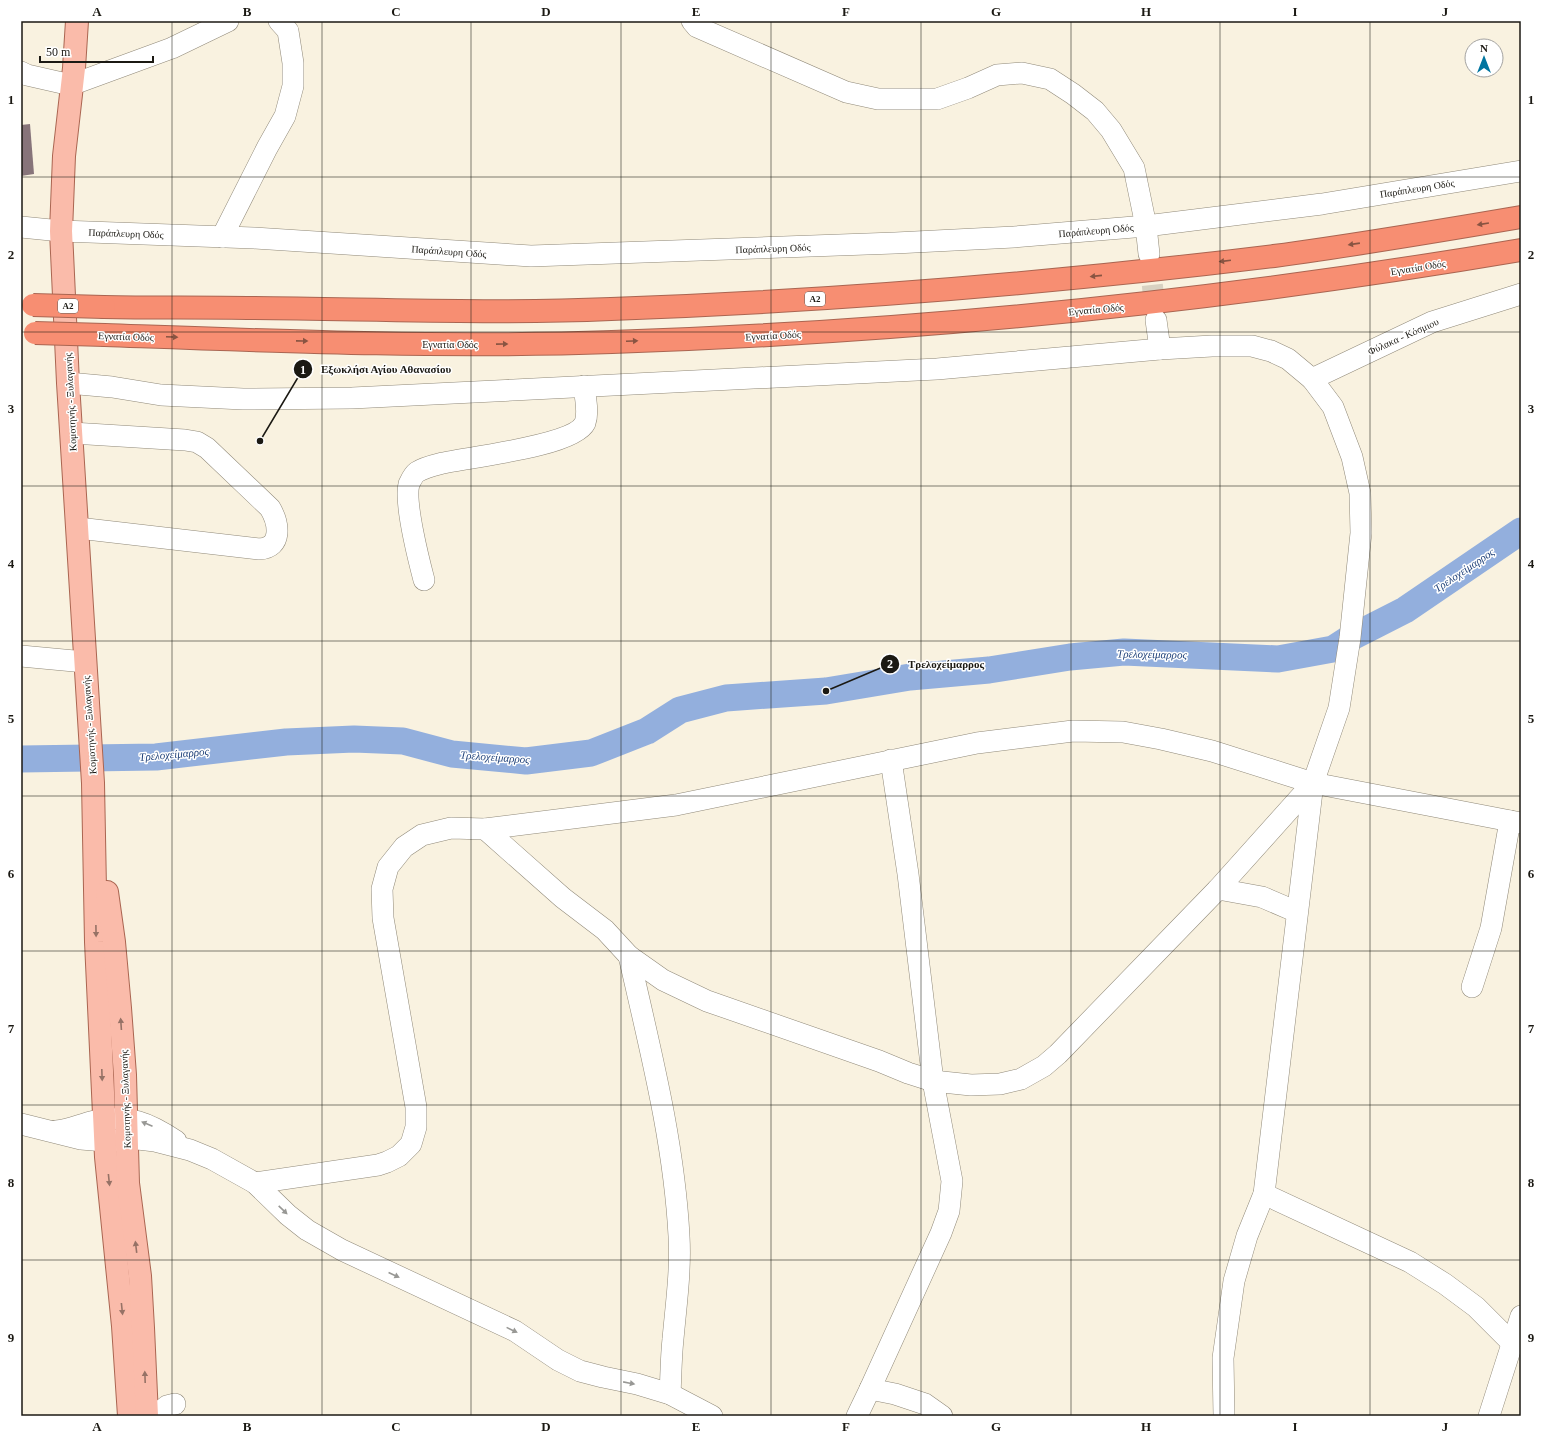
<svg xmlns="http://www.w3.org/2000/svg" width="1542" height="1437" font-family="Georgia,serif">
	<rect width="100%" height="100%" fill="#f9f2e0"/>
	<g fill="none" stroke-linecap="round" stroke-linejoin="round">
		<!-- river -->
		<path stroke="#93afdd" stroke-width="27" d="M21,759L156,757L286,742L354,739L403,741L452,754L526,761L591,753L647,731L680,710L726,698L826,691L910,677L989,670L1070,657L1124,652L1278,659L1333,649L1350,638L1405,610L1521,531"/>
	</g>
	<!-- building -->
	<path fill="#87747a" d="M30,124L34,174L21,176V125Z"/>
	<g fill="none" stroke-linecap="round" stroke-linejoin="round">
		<!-- minor-tunnel -->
		<path stroke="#d8d1c1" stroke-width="21" stroke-dasharray="21 10" stroke-linecap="butt" d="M1149,254L1156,319"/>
		<defs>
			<g id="minor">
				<path d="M692,21L697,27L846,92L878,99H937L968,88L997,75L1022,73L1050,79L1073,94L1095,111L1111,130L1134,168L1146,226L1149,254"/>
				<path d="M21,72L27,75L71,85L172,48L228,21"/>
				<path d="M21,227L61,231L254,238L531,256L895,243L1014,237L1146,226L1322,204L1521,171"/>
				<path d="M222,237L267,148L285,116L293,86V63L288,31L279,21"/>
				<path d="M1156,320L1160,349L1212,346H1252L1271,351L1288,359L1312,379L1333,407L1352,457L1360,493L1361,533L1350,638L1339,708L1313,783L1264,1194L1247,1236L1234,1281L1223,1358L1224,1416"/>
				<path d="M1312,379L1432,322L1521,294"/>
				<path d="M68,383L112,387L161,395L243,399L352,398L937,369L1160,349"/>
				<path d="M72,433L185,440L197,442L207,448L270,508C279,523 283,548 259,549L78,528"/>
				<path d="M424,580C419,561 404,502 409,484C411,480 413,475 417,472C425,467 435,465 443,463C470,457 574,446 585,423C589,412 585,397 584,386"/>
				<path d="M21,656L85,662"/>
				<path d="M485,829L563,898L605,930L629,956L663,980L707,1001L879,1061L908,1073L933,1081L971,1085L1000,1084L1021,1079L1044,1066L1058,1054L1218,889L1313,783"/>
				<path d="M1218,889L1262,897L1297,912"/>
				<path d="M629,956C650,1049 674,1141 679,1236C681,1271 676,1305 673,1339C671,1357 671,1376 670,1394"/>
				<path d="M1472,987L1491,928L1510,821"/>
				<path d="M21,1124L81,1139L105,1141L138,1139L155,1141L190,1150L212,1159L255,1183L288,1215L307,1230L342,1250L515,1331L558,1360L580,1371L603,1377L637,1384L670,1394L712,1416"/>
				<path d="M56,1131C70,1130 81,1124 95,1121C128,1114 149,1123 176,1141"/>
				<path d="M255,1183L378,1165L387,1162L399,1156L411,1144L416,1127V1107L383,918L382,889L388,867L404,847L422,835L451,828L485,829L676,805L977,743L1073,731L1123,732L1161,739L1212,751L1313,783L1521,823"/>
				<path d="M1264,1194L1410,1262L1445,1284L1476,1307L1512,1343"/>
				<path d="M870,1389L895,1394L925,1404L942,1416"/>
				<path d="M161,1416L162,1410L167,1406L175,1404"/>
				<path d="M857,1416L870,1389L941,1233L949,1211L952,1181L933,1081L908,874L891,760"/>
				<path d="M1489,1416L1521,1316"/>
			</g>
			<g id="major">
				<path d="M77,21L74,68L64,156L61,231L68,383L93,783L96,942L106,1157L123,1326L129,1416"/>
				<path d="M107,892L114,942L120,1008L125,1075L128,1183L140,1276L143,1328L147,1416"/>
			</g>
			<g id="highway">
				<path d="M104,307C154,308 204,307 254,308C373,309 492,314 611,309C833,301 1054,283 1274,256C1356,245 1439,231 1521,217"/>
				<path d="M105,335C274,341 443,348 612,342C917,332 1220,301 1521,250"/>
			</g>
		</defs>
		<!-- minor casing -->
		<use href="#minor" stroke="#908979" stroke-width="22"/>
		<!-- major casing -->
		<use href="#major" stroke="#aa6551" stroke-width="24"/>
		<!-- highway casing -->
		<use href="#highway" stroke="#aa6551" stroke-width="24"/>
		<!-- minor -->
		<use href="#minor" stroke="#fff" stroke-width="21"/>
		<!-- major -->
		<use href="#major" stroke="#fabbaa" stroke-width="22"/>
		<!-- highway -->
		<use href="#highway" stroke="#f78e72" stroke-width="22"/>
		<defs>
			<g id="highway-bridge">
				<path d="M33,305L104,307"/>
				<path d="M35,333L105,335"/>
			</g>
		</defs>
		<!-- highway-bridge casing -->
		<use href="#highway-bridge" stroke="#aa6551" stroke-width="24" stroke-linecap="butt"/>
		<!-- highway-bridge -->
		<use href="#highway-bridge" stroke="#f78e72" stroke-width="22"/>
	</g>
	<!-- one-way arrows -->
	<defs><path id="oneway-solid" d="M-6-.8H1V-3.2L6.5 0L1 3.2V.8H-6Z"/></defs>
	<g fill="#895442">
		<use href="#oneway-solid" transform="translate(1483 224) rotate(171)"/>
		<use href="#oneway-solid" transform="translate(1354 244) rotate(172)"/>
		<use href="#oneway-solid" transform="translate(1225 261) rotate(173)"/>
		<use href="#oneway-solid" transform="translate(1096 276) rotate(174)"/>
		<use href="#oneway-solid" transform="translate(172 337) rotate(2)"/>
		<use href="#oneway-solid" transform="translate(302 341) rotate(1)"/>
		<use href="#oneway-solid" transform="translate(632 341) rotate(-3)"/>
		<use href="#oneway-solid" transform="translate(502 344) rotate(-1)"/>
	</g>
	<g fill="#967266">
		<use href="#oneway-solid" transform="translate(96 931) rotate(89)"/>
		<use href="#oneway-solid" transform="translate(121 1024) rotate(-94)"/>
		<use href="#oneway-solid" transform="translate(102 1075) rotate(88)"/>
		<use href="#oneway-solid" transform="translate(109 1180) rotate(84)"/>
		<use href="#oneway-solid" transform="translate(136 1247) rotate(-97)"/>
		<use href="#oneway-solid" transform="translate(122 1309) rotate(84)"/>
		<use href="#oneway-solid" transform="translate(145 1377) rotate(-92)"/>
	</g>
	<g fill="#989895">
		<use href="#oneway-solid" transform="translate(147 1124) rotate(-157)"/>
		<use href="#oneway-solid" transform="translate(283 1210) rotate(44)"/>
		<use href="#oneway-solid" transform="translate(394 1275) rotate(25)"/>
		<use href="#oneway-solid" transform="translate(512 1330) rotate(26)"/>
		<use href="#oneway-solid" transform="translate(629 1383) rotate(11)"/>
	</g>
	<!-- grid -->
	<path fill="none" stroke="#1b1913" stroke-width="1" stroke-opacity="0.55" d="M172,21V1416M322,21V1416M471,21V1416M621,21V1416M771,21V1416M921,21V1416M1071,21V1416M1220,21V1416M1370,21V1416M21,177H1521M21,332H1521M21,486H1521M21,641H1521M21,796H1521M21,951H1521M21,1105H1521M21,1260H1521"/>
	<g text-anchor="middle" stroke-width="3" stroke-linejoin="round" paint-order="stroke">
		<!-- shield labels -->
		<g fill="#fff" stroke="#5f5e5a" stroke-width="1">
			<rect x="805" y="292" width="20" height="14" rx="3"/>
			<rect x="58" y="299" width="20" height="14" rx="3"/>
		</g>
		<g font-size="9" font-weight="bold" fill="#1b1913">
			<text x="815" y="302">Α2</text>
			<text x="68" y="309">Α2</text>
		</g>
		<!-- street labels -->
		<g font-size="10" fill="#1b1913" stroke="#fff">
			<text transform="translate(1417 188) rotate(-9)" y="4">Παράπλευρη Οδός</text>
			<text transform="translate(1096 230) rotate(-5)" y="4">Παράπλευρη Οδός</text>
			<text transform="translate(126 233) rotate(2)" y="4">Παράπλευρη Οδός</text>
			<text transform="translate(773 248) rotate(-2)" y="4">Παράπλευρη Οδός</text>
			<text transform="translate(449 251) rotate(4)" y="4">Παράπλευρη Οδός</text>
			<text transform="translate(1418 267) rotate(-9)" y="4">Εγνατία Οδός</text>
			<text transform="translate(1096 309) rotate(-5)" y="4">Εγνατία Οδός</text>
			<text transform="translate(773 335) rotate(-3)" y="4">Εγνατία Οδός</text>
			<text transform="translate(126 336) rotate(2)" y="4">Εγνατία Οδός</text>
			<text transform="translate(1403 336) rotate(-24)" y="4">Φύλακα - Κόσμιου</text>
			<text x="450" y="348">Εγνατία Οδός</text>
			<text transform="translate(70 402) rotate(-93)" y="4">Κομοτηνής - Ξυλαγανής</text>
			<text transform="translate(89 725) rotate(-94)" y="4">Κομοτηνής - Ξυλαγανής</text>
			<text transform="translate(125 1099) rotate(-92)" y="4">Κομοτηνής - Ξυλαγανής</text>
		</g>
		<!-- water labels -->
		<g font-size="11" font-style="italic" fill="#20427a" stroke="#fff">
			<text transform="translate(1464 570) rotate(-34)" y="4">Τρελοχείμαρρος</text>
			<text transform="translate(1152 654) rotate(1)" y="4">Τρελοχείμαρρος</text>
			<text transform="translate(174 754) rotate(-5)" y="4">Τρελοχείμαρρος</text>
			<text transform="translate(495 757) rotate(4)" y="4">Τρελοχείμαρρος</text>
		</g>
	</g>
	<!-- callouts -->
	<path fill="none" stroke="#1b1913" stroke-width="1.5" d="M260 441L303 369M826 691L890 664"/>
	<g fill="#1b1913" stroke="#fff" stroke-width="1.5">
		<circle cx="260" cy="441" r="4"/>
		<circle cx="826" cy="691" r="4"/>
		<circle cx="303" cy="369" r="10"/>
		<circle cx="890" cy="664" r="10"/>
	</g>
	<g font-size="12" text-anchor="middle" font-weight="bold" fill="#fff">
		<text x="303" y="374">1</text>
		<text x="890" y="668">2</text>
	</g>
	<g font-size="11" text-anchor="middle" font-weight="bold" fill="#1b1913" stroke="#fff" stroke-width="3" stroke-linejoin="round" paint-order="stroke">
		<text x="386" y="373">Εξωκλήσι Αγίου Αθανασίου</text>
		<text x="946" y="668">Τρελοχείμαρρος</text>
	</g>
	<!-- border -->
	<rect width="1542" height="1437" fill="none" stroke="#ffffff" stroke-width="44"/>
	<!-- north arrow -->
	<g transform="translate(1484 58)"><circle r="19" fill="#ffffff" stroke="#a4a3a1"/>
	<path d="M0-3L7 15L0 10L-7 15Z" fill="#01759f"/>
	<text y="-6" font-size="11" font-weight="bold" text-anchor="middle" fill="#1b1913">N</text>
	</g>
	<!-- scale -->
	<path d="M40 56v6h113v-6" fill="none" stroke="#1b1913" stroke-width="2"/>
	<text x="46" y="56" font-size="12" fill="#1b1913" stroke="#ffffff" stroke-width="3" paint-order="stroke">50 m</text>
	<rect x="22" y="22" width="1498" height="1393" fill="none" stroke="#1b1913" stroke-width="1.5"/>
	<g font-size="13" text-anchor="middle" font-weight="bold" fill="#1b1913">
		<text x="97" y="16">A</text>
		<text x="247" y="16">B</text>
		<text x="396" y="16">C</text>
		<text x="546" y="16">D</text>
		<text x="696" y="16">E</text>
		<text x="846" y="16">F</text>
		<text x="996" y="16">G</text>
		<text x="1146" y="16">H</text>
		<text x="1295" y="16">I</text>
		<text x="1445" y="16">J</text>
		<text x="11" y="104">1</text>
		<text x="1531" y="104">1</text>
		<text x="11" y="259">2</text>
		<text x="1531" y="259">2</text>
		<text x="11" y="413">3</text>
		<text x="1531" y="413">3</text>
		<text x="11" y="568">4</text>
		<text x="1531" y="568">4</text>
		<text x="11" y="723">5</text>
		<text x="1531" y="723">5</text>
		<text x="11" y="878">6</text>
		<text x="1531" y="878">6</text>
		<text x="11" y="1033">7</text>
		<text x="1531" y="1033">7</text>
		<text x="11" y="1187">8</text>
		<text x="1531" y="1187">8</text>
		<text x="11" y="1342">9</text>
		<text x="1531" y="1342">9</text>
		<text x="97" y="1431">A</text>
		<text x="247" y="1431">B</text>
		<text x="396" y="1431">C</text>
		<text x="546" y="1431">D</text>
		<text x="696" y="1431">E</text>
		<text x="846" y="1431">F</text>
		<text x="996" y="1431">G</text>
		<text x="1146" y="1431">H</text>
		<text x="1295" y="1431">I</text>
		<text x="1445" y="1431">J</text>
	</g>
</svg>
